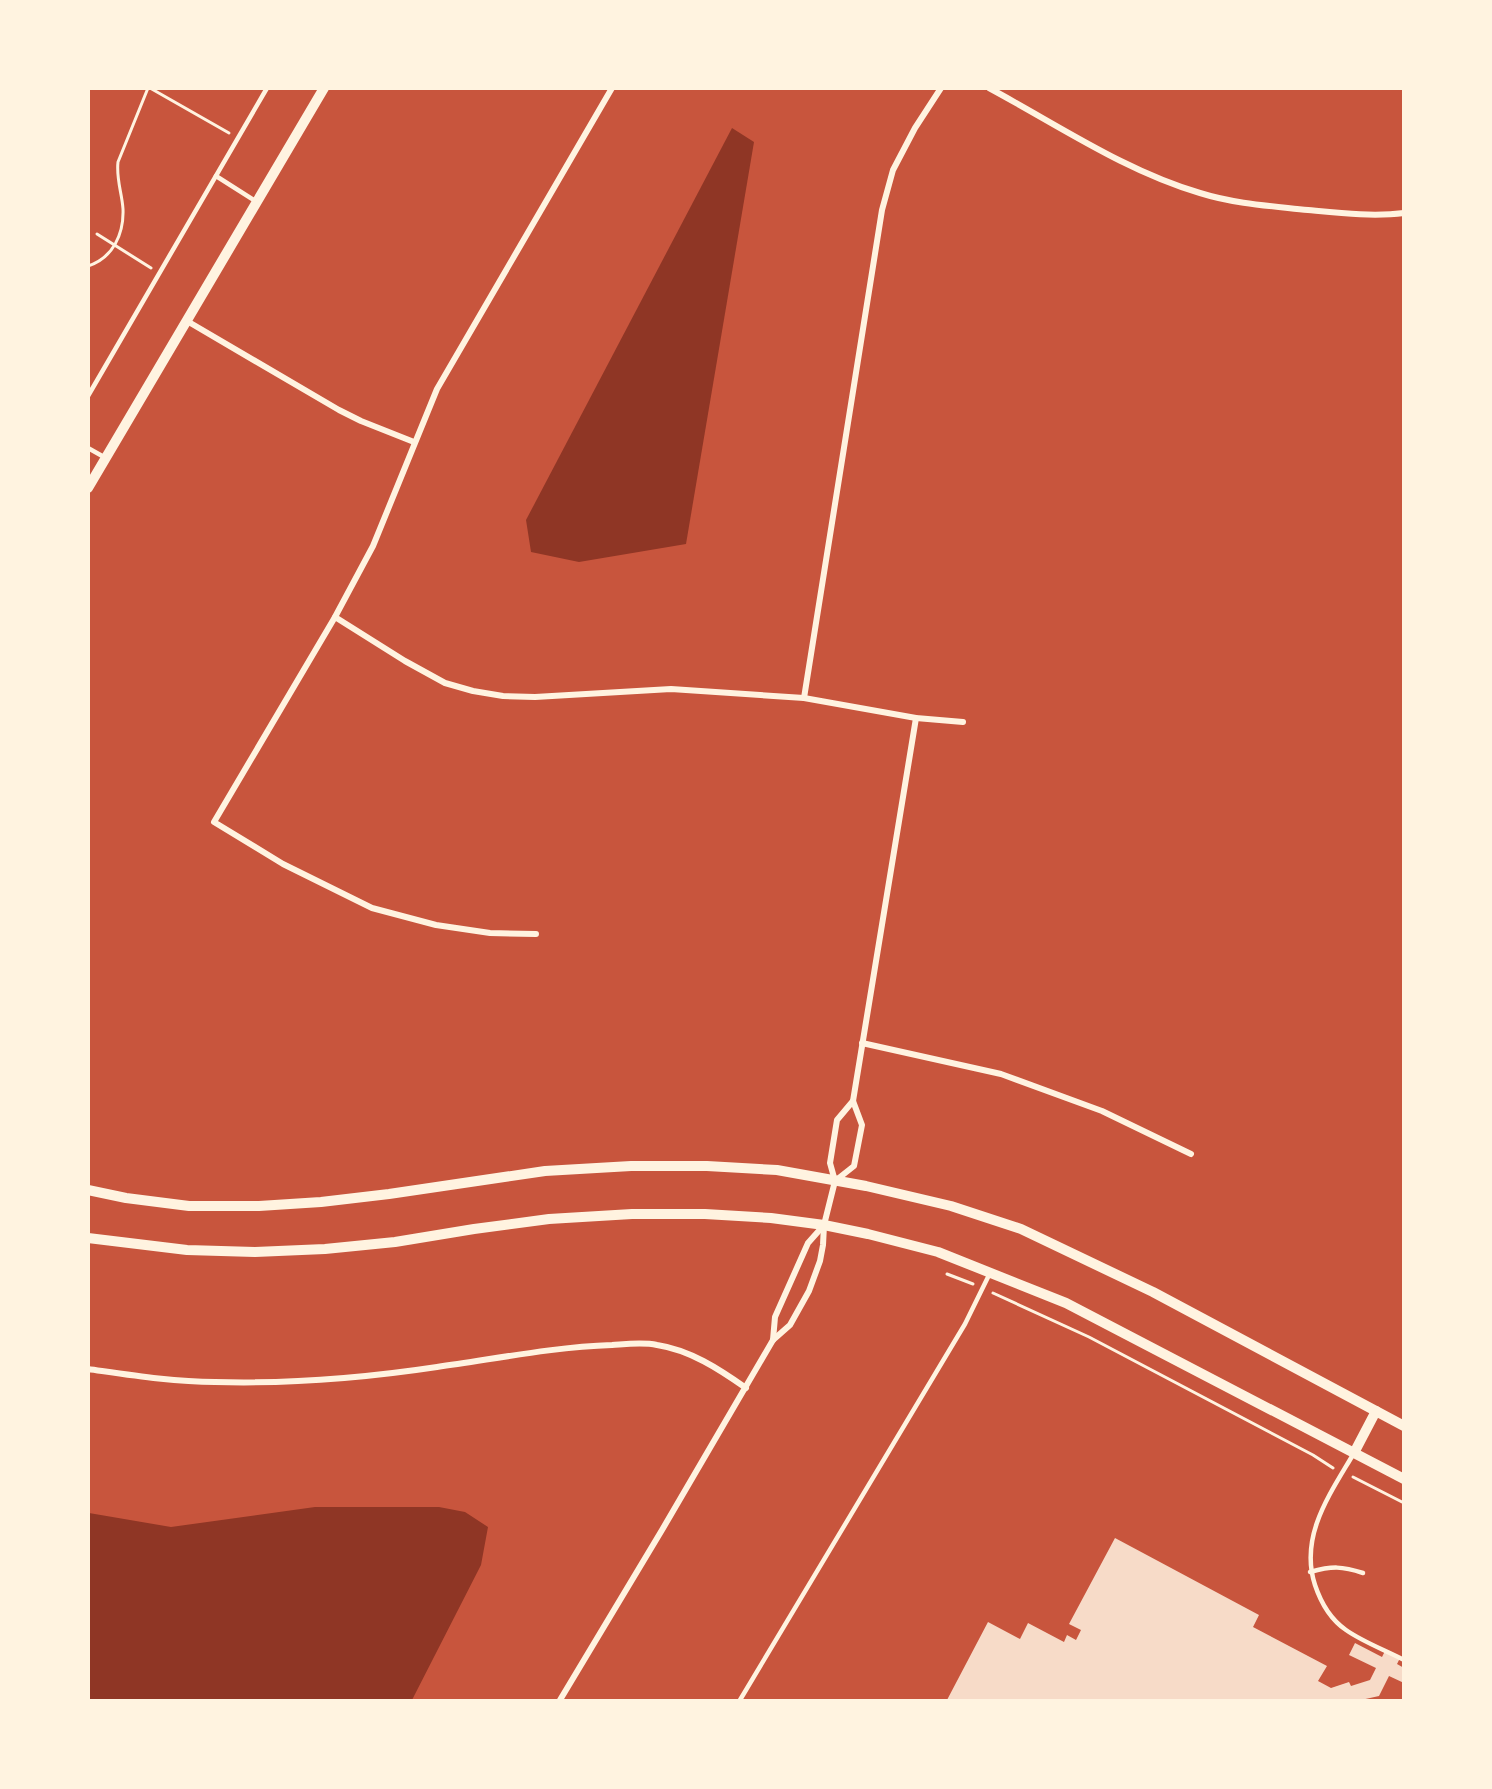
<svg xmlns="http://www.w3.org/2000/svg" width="1492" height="1789" font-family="Signika,sans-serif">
	<rect width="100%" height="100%" fill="#c8553d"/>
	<!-- water -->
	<g fill="#8f3625">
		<path d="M732,128L754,142L686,544L579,562L531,552L526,520Z"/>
		<path d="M315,1507H439L465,1512L488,1527L481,1565L412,1700H89V1513L171,1527Z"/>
	</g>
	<!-- building -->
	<path fill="#f7dbc8" d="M1115,1538L1259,1615L1253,1627L1327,1666L1318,1681L1331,1688L1349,1682L1351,1686L1370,1680L1376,1668L1349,1655L1355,1643L1382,1657L1385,1651L1400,1658L1397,1664L1404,1668V1683L1389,1676L1379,1696L1361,1700H947L988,1622L1020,1639L1028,1623L1064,1642L1067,1635L1076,1640L1081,1630L1069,1624Z"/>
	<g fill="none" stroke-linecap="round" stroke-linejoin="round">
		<!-- path -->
		<g stroke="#fff3e0" stroke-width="3">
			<path d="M150,88L229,133"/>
			<path d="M97,234L151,268"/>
			<path d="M88,266C113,258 124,234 123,209C122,193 116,179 118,162L148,88"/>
			<path d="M947,1274L973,1284"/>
			<path d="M993,1293L1089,1337L1313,1455L1333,1468"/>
			<path d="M1353,1477L1404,1503"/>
		</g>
		<!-- service -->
		<g stroke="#fff3e0" stroke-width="4.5">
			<path d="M216,176L257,202"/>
			<path d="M88,396L267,88"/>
			<path d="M88,448L104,457"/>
			<path d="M1354,1453C1330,1494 1299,1536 1315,1585C1321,1603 1330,1619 1346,1630C1363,1642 1385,1650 1404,1660"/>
			<path d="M1310,1572C1332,1566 1342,1566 1363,1573"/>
			<path d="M740,1700L965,1324L990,1273"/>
		</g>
		<!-- minor -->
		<g stroke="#fff3e0" stroke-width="6">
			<path d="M989,88C1058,125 1125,171 1200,193C1235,204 1272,206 1308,210C1339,213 1373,217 1404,213"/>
			<path d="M187,321L339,410L361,421L414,442"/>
			<path d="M335,617L405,661L445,683L473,691L503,696L535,697L671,689L804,698L916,718L963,722"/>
			<path d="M804,698L882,210L893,170L915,128L941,88"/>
			<path d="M536,934L490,933L436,925L372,908L283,864L214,822L335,617L373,546L437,389L612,88"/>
			<path d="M862,1043L1001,1074L1102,1111L1191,1154"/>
			<path d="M835,1181L854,1166L862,1125L853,1101L916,718"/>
			<path d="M773,1340L775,1317L808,1243L824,1225"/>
			<path d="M88,1369C130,1375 173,1382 215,1382C288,1384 364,1378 437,1367C495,1359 553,1347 612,1345C627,1344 643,1342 657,1345C690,1350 719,1369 746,1388"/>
			<path d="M560,1700L662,1530L773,1340L790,1325L809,1291L820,1261L823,1245L824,1225L835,1181L830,1163L837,1120L853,1101"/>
		</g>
		<!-- tertiary -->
		<g stroke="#fff3e0" stroke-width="10">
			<path d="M88,488L324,88"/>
			<path d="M88,1190L126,1198L189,1206H259L321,1202L389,1194L545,1171L631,1166H707L777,1170L866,1186L951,1206L1021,1229L1153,1292L1404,1426"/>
			<path d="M88,1238L187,1250L255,1252L325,1249L395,1242L474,1229L549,1219L632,1214H705L771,1218L824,1225L868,1234L938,1252L1066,1303L1404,1479"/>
			<path d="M1354,1453L1376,1411"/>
		</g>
	</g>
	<!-- border -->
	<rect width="1492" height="1789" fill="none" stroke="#fff3e0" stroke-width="180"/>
</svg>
